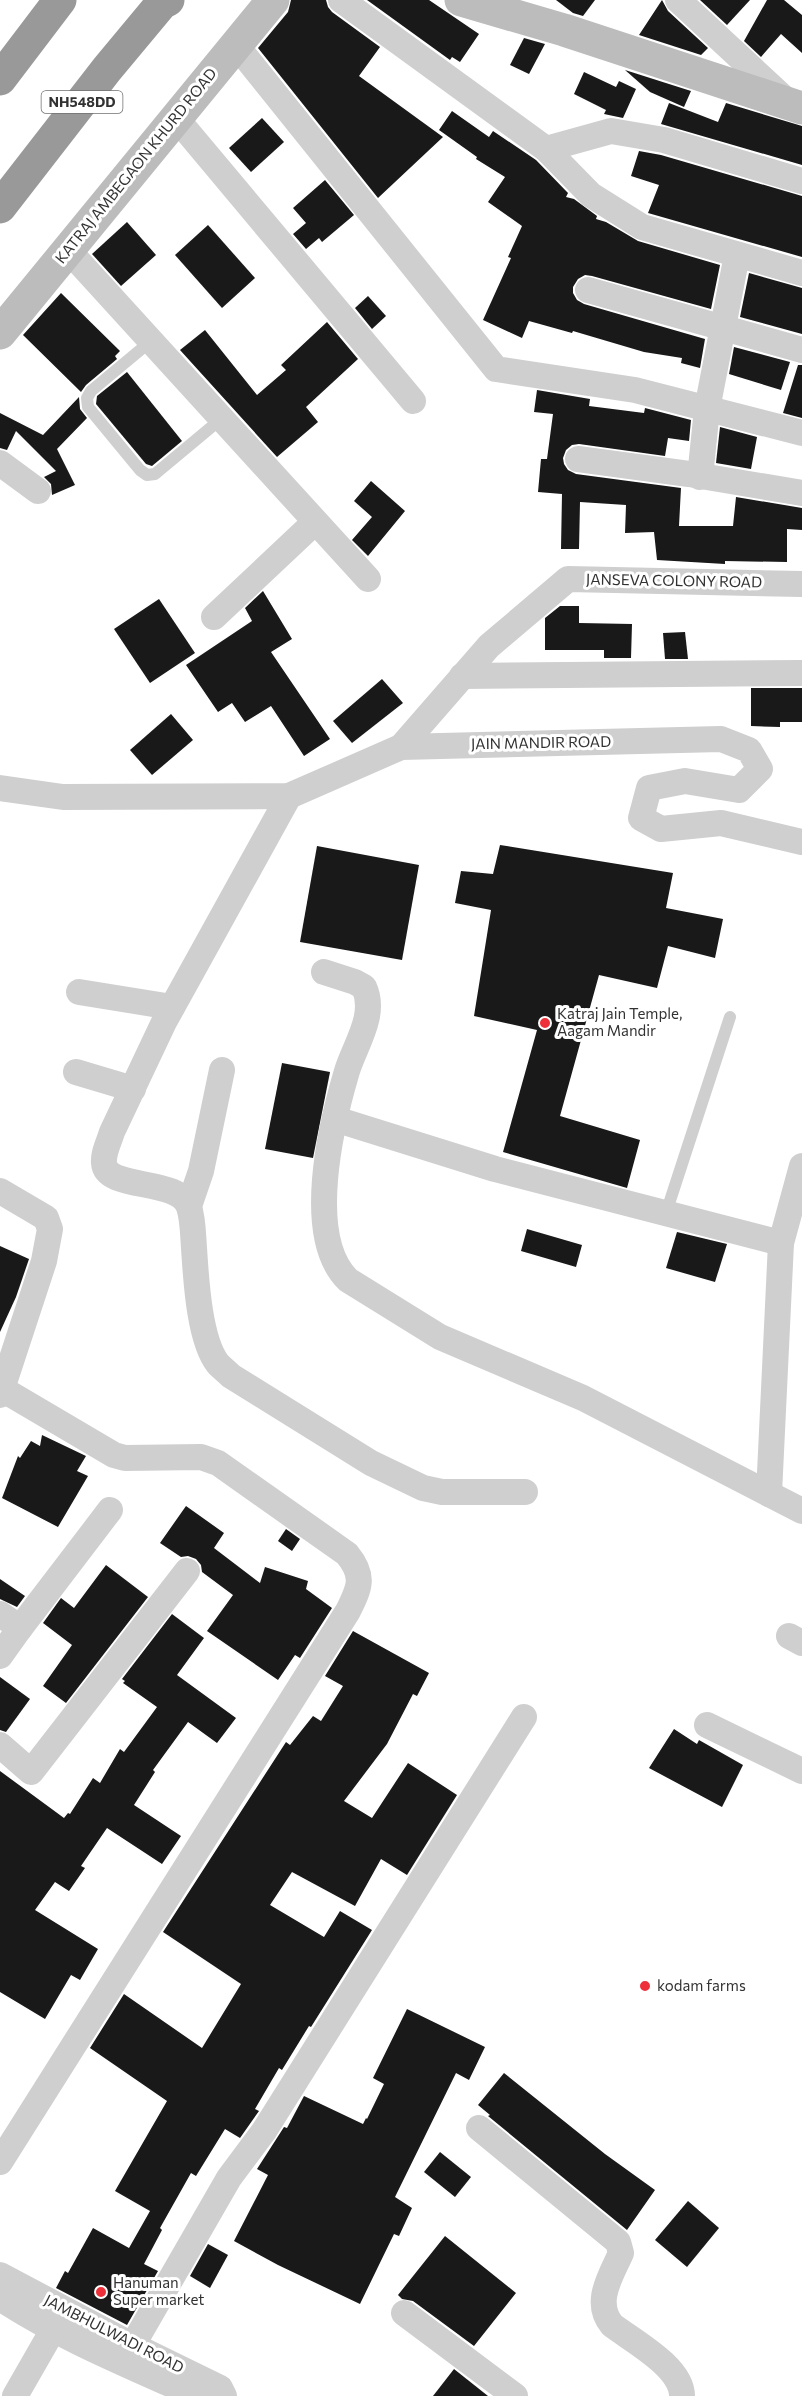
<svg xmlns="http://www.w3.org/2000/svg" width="802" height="2396" font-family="Commissioner,sans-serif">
	<rect width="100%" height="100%" fill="#fff"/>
	<!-- building -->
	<g fill="#191919">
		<path d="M291,0H326L328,7L332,12L380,47L359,76L443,137L378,198L258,48L288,12Z"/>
		<path d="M367,0H429L479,34L460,62L452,57L450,60Z"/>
		<path d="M556,0H595L583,16L573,13Z"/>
		<path d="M662,0L668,11L708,48L701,55L639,35Z"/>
		<path d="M700,0H750L727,25Z"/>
		<path d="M767,0H784L802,15V53L781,34L761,57L744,41Z"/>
		<path d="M524,38L545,44L529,74L510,65Z"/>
		<path d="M625,70L691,91L684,107L650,92Z"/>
		<path d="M584,72L616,87L619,81L636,89L623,118L604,114L606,110L574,94Z"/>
		<path d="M669,103L718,122L726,103L802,126V165L661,124Z"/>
		<path d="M452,111L489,137L493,131L536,160L568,193L566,197L574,199L597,216L596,219L606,222L638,241L720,265L711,309L592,276L585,275L578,279L573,287V293L577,300L584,304L705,339L700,368L681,363L682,358L644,352L573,331L572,333L529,321L522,338L483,320L511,258L508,257L522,226L488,202L505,177L476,159L477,157L439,130Z"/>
		<path d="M262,118L284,142L251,172L229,148Z"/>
		<path d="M639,151L661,155L802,196V257L648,213L659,185L631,176Z"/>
		<path d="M325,180L354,215L322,242L319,238L306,249L293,234L306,223L293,208Z"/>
		<path d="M127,222L156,255L121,286L92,254Z"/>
		<path d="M208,225L255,278L222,308L175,255Z"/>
		<path d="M749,273L802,288V334L740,317Z"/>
		<path d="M61,293L120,351L115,356L117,359L86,385L81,392L23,335Z"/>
		<path d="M368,296L386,316L372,329L355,308Z"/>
		<path d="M327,322L358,359L306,407L318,422L277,457L180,350L205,330L257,395L286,370L281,365Z"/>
		<path d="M734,347L790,362L781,390L729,374Z"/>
		<path d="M798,365H802V418L783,413Z"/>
		<path d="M127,372L182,441L152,466L146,464L96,404L97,396Z"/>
		<path d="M537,390L590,399L589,406L644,413L645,408L691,420L689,441L668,438L665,456L579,444L572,445L566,450L563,458L564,464L568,470L576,474L681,488L679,526H733L736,497L802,508V530L787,529V562L725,561V564L657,560L654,532L625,533L626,505L580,502L579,549H561L562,494L538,492L541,459H547L553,414L534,412Z"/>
		<path d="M79,397L80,409L87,418L57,449L75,485L52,495L51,484L44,477L56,471L16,431L7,450L0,448V413L43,435Z"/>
		<path d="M720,427L757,437L751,469L716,463Z"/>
		<path d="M371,481L405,511L368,556L352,540L372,517L354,501Z"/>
		<path d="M263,591L292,639L271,652L330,739L304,756L271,706L245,722L232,703L218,712L186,665L252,621L245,608Z"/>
		<path d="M159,599L195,653L150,683L114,629Z"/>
		<path d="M560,606H579V623L632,624L631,658H604V650H545V618Z"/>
		<path d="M685,632L688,659H665L663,633Z"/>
		<path d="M382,679L403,703L352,743L333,721Z"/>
		<path d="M751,688H802V722H780V727L751,726Z"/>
		<path d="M171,714L193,740L152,775L130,750Z"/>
		<path d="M500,845L673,873L666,908L723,919L715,958L668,946L657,988L599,975L560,1116L640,1140L627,1188L503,1152L537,1030L474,1016L491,910L455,903L461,871L493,874Z"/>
		<path d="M317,846L419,865L402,960L300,942Z"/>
		<path d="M282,1063L330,1072L313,1158L265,1149Z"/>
		<path d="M527,1229L582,1245L576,1267L521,1251Z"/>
		<path d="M677,1232L727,1244L715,1282L666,1268Z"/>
		<path d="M0,1246L29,1259L16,1297L0,1332Z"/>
		<path d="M42,1435L86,1456L77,1471L88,1476L58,1527L2,1498L18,1456L20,1458L31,1441L40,1446Z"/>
		<path d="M186,1506L224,1533L214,1548L260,1583L265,1567L308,1581L306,1589L332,1608L300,1658L295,1655L278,1680L207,1631L233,1595L202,1572L201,1565L196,1559L188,1556L181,1557L160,1543Z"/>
		<path d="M286,1529L300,1539L292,1551L278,1541Z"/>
		<path d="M106,1565L148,1597L66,1703L43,1686L72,1645L43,1623L61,1598L74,1608Z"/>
		<path d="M0,1579L25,1596L17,1607L0,1599Z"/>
		<path d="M172,1614L204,1638L177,1675L236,1718L217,1743L188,1722L153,1770L155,1772L134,1805L181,1836L162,1864L107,1828L81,1866L85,1868L69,1891L55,1882L35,1910L98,1949L80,1980L71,1975L45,2019L0,1992V1771L64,1818L68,1813L70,1814L93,1778L100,1783L120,1749L124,1752L157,1707L123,1683L125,1681L122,1679Z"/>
		<path d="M353,1631L429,1673L417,1696L413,1694L387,1744L344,1801L372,1818L408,1763L457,1795L407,1875L381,1859L355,1906L292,1872L270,1905L324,1937L340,1911L372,1930L311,2027L309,2026L282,2070L279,2068L255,2109L259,2111L240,2138L225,2129L196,2176L191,2173L160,2228L162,2230L144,2264L158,2271L127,2325L56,2288L65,2271L68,2273L93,2228L129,2248L150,2211L115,2191L167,2101L90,2048L124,1994L202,2048L241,1984L163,1932L286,1742L290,1745L313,1716L321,1721L343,1686L325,1676Z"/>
		<path d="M0,1677L30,1699L6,1732L0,1730Z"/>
		<path d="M674,1729L697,1744L699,1740L743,1765L722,1807L649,1768Z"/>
		<path d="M407,2009L485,2047L469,2080L456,2073L395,2197L412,2208L399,2236L394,2234L360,2304L278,2265L234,2241L268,2175L257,2169L284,2127L287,2128L304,2096L363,2124L366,2118L367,2119L384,2084L373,2078Z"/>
		<path d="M504,2073L605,2154L655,2190L627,2230L488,2116L490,2115L478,2105Z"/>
		<path d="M440,2152L471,2177L455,2197L424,2172Z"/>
		<path d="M688,2201L719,2228L687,2267L655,2240Z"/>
		<path d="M445,2236L516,2293L474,2346L413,2301L402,2299L398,2295Z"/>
		<path d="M208,2244L228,2255L210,2288L190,2276Z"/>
		<path d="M454,2369L488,2396H433Z"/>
	</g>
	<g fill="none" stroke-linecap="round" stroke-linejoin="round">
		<!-- lane -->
		<g stroke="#cfcfcf" stroke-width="12">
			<path d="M151,341L91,391L87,398L88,407L140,470L147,475L155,474L221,419"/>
			<path d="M666,1213L730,1017"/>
		</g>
		<!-- street -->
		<g stroke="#cfcfcf" stroke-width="26">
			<path d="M341,0L546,149L591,195L642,227L802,273"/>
			<path d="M678,0L788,102"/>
			<path d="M236,45L496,369L635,390L802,433"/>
			<path d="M176,118L413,401"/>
			<path d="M546,149L611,131L664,140L802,181"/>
			<path d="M68,250L368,579"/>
			<path d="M588,290L802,350"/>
			<path d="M578,459L689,474L802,493"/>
			<path d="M0,463L38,491"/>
			<path d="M700,477L707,409L737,255"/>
			<path d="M214,617L315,522"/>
			<path d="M462,676L802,673"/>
			<path d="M401,747L489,646L568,579L802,584"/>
			<path d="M0,788L63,797L289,796L401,747L721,739L749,750L760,769L739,790L685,781L649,788L641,818L661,829L721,823L802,842"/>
			<path d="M289,796L164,1022L112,1132C109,1142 103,1153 104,1163C106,1191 179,1177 189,1207C193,1219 193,1234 194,1248C196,1278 199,1340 218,1364C222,1368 227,1372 231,1376L371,1463L423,1488L442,1492H525"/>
			<path d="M324,972L355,982L364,987C377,1015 355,1045 347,1071C331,1125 304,1237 348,1280L440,1337L583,1398L802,1511"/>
			<path d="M79,992L172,1007"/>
			<path d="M76,1072L133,1089"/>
			<path d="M335,1119L495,1169L781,1243L802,1166"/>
			<path d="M0,1191L46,1218L50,1229L44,1261L0,1395"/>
			<path d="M189,1206L201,1171L222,1070"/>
			<path d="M769,1494L781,1243"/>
			<path d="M0,1614L20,1628L0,1656"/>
			<path d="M20,1628L110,1510"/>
			<path d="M789,1636L802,1643"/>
			<path d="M707,1725L802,1771"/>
			<path d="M0,1745L31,1772L187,1571"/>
			<path d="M479,2128L618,2242L621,2253C611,2276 593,2302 612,2325C633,2341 682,2367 682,2396"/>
			<path d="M0,2162L348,1611C360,1587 365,1576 347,1554L218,1463L201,1457L125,1458L114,1455L2,1389"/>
			<path d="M0,2275L132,2345L220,2388L224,2396"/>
			<path d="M0,2298C61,2338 130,2366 197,2396"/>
			<path d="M404,2313L515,2396"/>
			<path d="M123,2362L229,2178L264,2131L524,1717"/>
			<path d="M15,2396L54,2328"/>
		</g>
		<!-- secondary -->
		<g stroke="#bcbcbc" stroke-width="33">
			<path d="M461,0L564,30L802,108"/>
			<path d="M0,333L273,0"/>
		</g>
		<!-- highway -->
		<g stroke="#999" stroke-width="33">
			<path d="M0,79L60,0"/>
			<path d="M0,207L107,69L162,3L168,0"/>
		</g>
	</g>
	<!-- markers -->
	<g fill="#ed303a" stroke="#fff" stroke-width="2">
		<circle cx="545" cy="1023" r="6"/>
		<circle cx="645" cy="1986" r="6"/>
		<circle cx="101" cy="2292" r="6"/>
	</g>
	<g text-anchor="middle" stroke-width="6" stroke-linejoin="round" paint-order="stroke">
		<!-- shield labels -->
		<rect fill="#fff" stroke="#707070" stroke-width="1.5" x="41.5" y="91" width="81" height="22" rx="4.5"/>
		<g font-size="14" font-weight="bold" fill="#323232">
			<text x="82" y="107">NH548DD</text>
		</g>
		<!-- street labels -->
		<g font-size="15" fill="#323232" stroke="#fff">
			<text transform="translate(136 166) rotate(-51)" y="5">KATRAJ AMBEGAON KHURD ROAD</text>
			<text transform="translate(674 581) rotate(1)" y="5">JANSEVA COLONY ROAD</text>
			<text transform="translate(541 743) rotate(-1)" y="5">JAIN MANDIR ROAD</text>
			<text transform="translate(114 2334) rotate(27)" y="5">JAMBHULWADI ROAD</text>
		</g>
		<!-- poi labels -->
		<g font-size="15" fill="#323232" stroke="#fff" text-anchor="start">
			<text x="557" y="1019">Katraj Jain Temple,<tspan x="557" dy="17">Aagam Mandir</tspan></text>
			<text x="657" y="1991">kodam farms</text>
			<text x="113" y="2288">Hanuman<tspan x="113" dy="17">Super market</tspan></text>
		</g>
	</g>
</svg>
